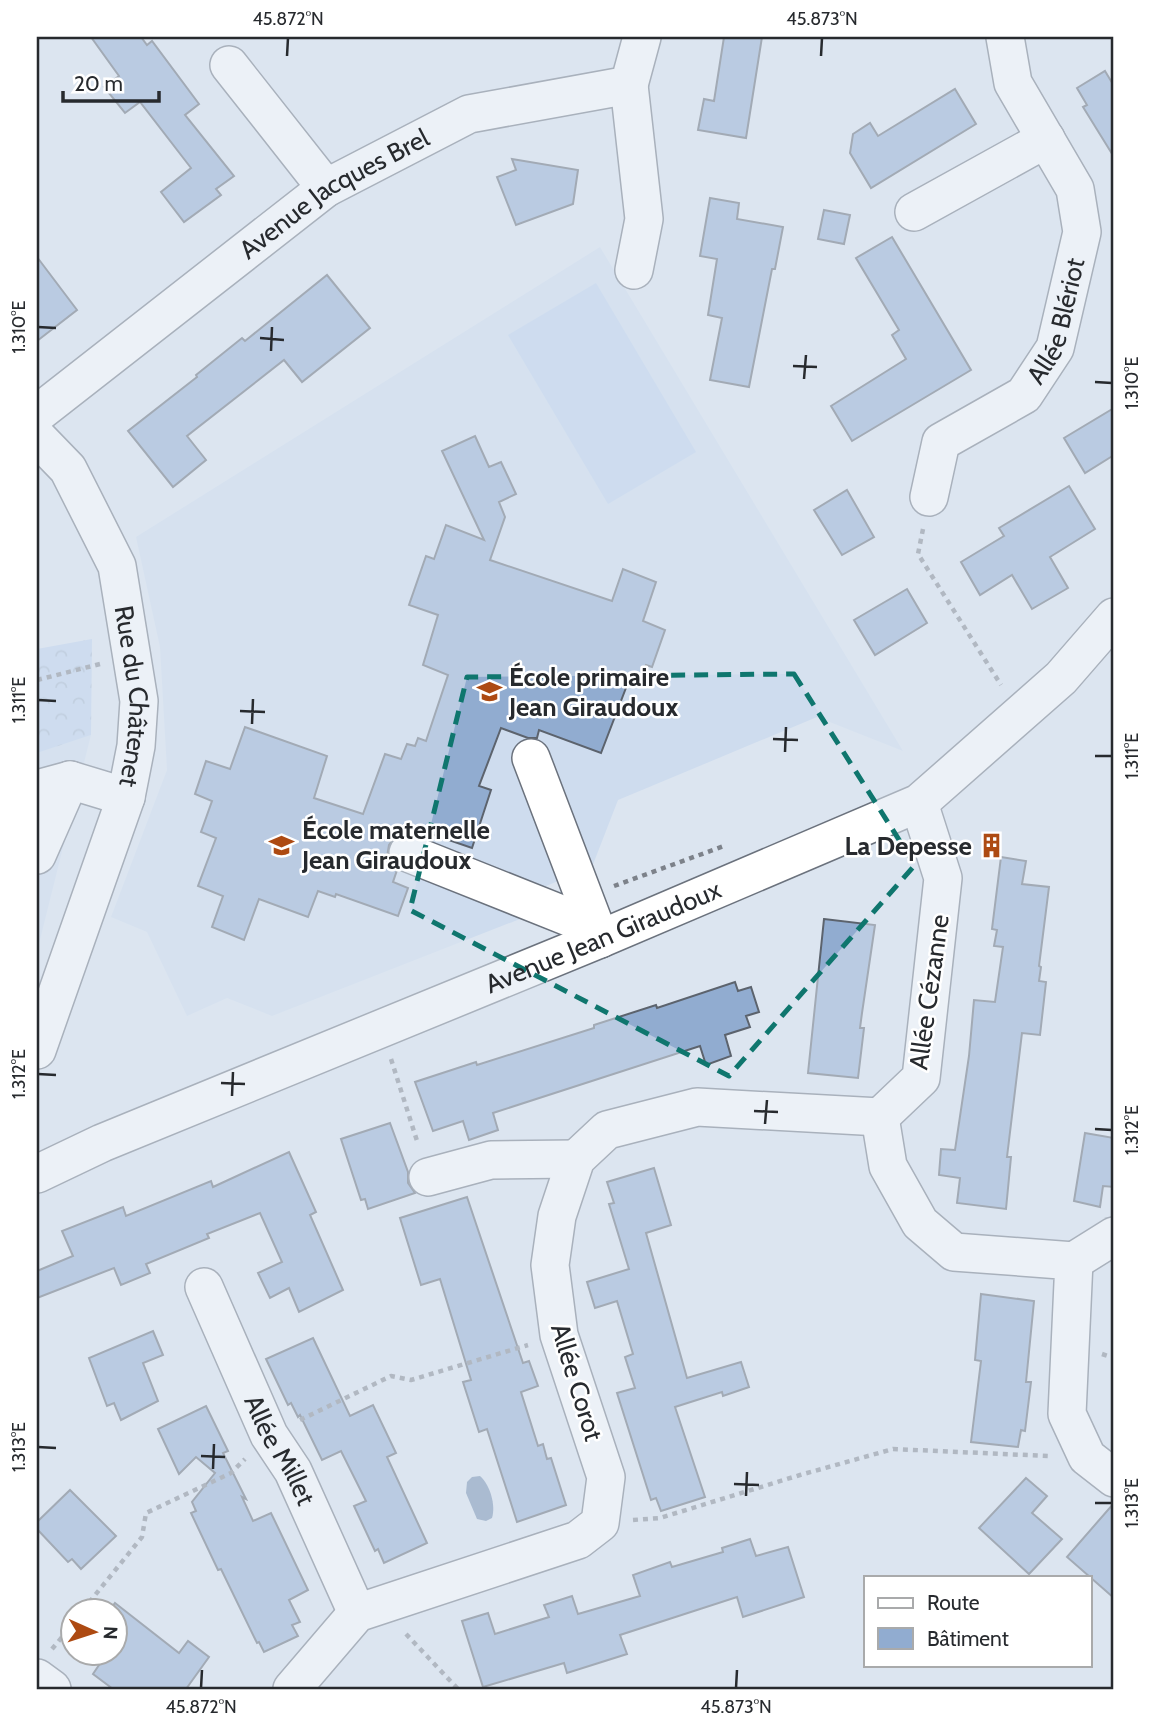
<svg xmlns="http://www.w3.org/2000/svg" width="1151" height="1726" font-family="Cabin,sans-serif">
	<defs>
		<pattern id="park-crowns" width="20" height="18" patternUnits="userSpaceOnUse" patternTransform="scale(1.75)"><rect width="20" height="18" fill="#bcd1ed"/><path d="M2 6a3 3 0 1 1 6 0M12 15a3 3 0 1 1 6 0" fill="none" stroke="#a2b4cc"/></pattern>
	</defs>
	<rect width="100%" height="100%" fill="#dce5f0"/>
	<!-- built -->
	<g fill="#cedcee">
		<path d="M600,247L903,751L817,717L618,800L592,867L534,891L525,917L272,1016L227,998L187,1016L147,932L111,917L167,770L160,647L136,537Z"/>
		<path d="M91,735L37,952V753Z"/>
	</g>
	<!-- grass -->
	<path fill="#bcd1ed" d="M596,283L696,452L608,504L508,335Z"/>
	<!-- park -->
	<path fill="url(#park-crowns)" d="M92,639L91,735L37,753V649Z"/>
	<!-- water -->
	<path fill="#6d88aa" d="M480,1476C490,1485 496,1505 492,1518L486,1521L477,1519L466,1493L467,1482L472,1477Z"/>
	<!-- building -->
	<g fill="#91acd0" stroke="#5c636d" stroke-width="2">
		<path d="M91,37H141L147,45L152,41L199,104L185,115L234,176L216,189L221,195L184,222L161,192L191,168L140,102L125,113L104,87L119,76Z"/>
		<path d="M724,37H762L746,138L698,130L704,99L714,101Z"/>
		<path d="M1105,71L1114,86V157L1083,107L1087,105L1077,88Z"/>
		<path d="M955,89L976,124L871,188L850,153L853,134L870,123L878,136Z"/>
		<path d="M512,159L578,170L573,204L516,225L497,177L516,170Z"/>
		<path d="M710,198L739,203L737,219L783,227L775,269H772L749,387L710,380L722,318L708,315L717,259L700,256Z"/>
		<path d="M824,210L850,215L844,244L818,239Z"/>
		<path d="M892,237L971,370L852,441L831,406L906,359L892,335L899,330L856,258Z"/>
		<path d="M37,257L77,310L37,341Z"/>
		<path d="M327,275L370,328L302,382L284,360L187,436L206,460L173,487L128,431L197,377L196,375L242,338L245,341Z"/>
		<path d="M1114,408V455L1085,473L1064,438Z"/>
		<path d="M475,436L489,467L501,462L516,494L499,502L505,517L490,560L612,601L623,569L656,582L643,621L665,630L652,667L646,665L639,684L629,680L601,753L539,730L537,738H528L501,728L479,786L491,790L472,848L411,827L409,833L396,836L389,845L387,857L391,865L397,870L393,882L408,888L398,916L336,894L335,897L318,891L308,917L259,899L244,940L212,927L223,896L198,886L216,838L201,832L212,801L195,794L206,761L230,769L245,727L327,756L314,798L363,814L385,754L401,759L407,744L415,746L418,738L426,741L448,675L423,665L438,615L409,605L426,556L434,559L446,525L484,540L442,451Z"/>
		<path d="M1069,486L1095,529L1050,557L1068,588L1032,609L1012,575L980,595L961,562L1004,536L999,528Z"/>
		<path d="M847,490L874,537L842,555L814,510Z"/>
		<path d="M907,589L927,623L875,655L854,620Z"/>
		<path d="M1001,857L1026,861L1022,884L1049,887L1039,966L1041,967L1039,981L1046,982L1040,1035L1022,1033L1007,1157H1011L1006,1209L957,1203L960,1178L939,1175L941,1149L955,1150L969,1056L974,1000L995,1002L1003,947L994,946L997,930L992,929Z"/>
		<path d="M824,919L875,925L862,1013L860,1028H864L858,1078L808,1073Z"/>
		<path d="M735,982L738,991L751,987L759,1012L746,1016L750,1027L725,1035L731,1056L706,1065L700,1046L493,1113L498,1130L469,1140L463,1121L433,1131L415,1082L476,1062L477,1065L594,1028V1025L656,1005L657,1008Z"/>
		<path d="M390,1123L408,1172V1183L415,1193L368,1209L365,1199L361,1200L341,1139Z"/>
		<path d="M1085,1133L1114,1138V1187L1103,1186L1100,1207L1074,1201Z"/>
		<path d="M289,1152L316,1212L310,1215L343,1290L299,1312L289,1288L270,1298L258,1273L282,1262L260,1213L207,1234L209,1238L146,1264L150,1273L121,1285L114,1268L37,1298V1271L73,1256L62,1231L123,1207L126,1216L211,1181L213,1187Z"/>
		<path d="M654,1168L671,1225L646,1233L687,1378L741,1362L749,1387L723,1396L722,1392L675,1407L705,1497L661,1511L656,1498L651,1500L617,1393L635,1388L625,1357L633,1354L617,1301L595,1308L587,1282L629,1269L609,1204L614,1203L607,1182Z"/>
		<path d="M467,1197L523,1363L529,1361L538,1386L521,1392L538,1446L543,1444L547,1459L551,1458L566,1505L517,1522L487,1429L479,1432L463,1382L471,1380L440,1279L421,1285L400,1218Z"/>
		<path d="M981,1294L1034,1301L1026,1382H1031L1025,1431L1021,1430L1018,1447L971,1442L981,1361L975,1360Z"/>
		<path d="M153,1331L163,1355L143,1363L158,1401L121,1420L114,1403L107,1406L89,1358Z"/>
		<path d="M313,1338L350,1416L373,1405L396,1453L387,1457L427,1543L384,1563L378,1549L375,1551L354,1506L366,1501L341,1451L322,1460L300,1415L298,1417L291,1403L288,1405L266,1359Z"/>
		<path d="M206,1406L228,1451L223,1453L246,1499L242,1497L253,1521L271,1513L308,1590L289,1600L300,1622L292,1625L298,1636L264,1652L259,1642L257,1643L221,1569L218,1570L191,1513L196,1511L192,1502L215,1473L196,1457L179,1474L158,1429Z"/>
		<path d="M1026,1478L1047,1496L1032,1513L1062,1539L1029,1574L979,1528Z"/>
		<path d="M70,1490L116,1536L81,1569L72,1559L68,1562L37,1529V1522Z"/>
		<path d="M1114,1503V1598L1067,1557Z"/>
		<path d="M750,1539L756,1556L788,1547L804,1597L743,1617L737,1597L620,1635L627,1654L567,1673L564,1663L483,1687L462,1621L488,1613L495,1634L549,1617L544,1605L572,1596L578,1614L640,1596L633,1575L670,1562L672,1567L723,1552L722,1548Z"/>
		<path d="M115,1603L179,1653L188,1641L209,1657L186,1689H113L93,1674L105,1656L100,1653H116V1611H109Z"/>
	</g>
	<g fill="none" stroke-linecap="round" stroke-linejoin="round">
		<defs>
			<g id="minor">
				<path d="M229,65L326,188"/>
				<path d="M629,85L644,219L634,270"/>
				<path d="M914,212L1046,139"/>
				<path id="s1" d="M37,414L326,188L469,114L629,85L642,37"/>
				<path id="s2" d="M37,437L68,469L117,566L139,701L136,746L126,797L37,1050"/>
				<path id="s3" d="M929,497L941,442L1024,395L1055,348L1082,232L1075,189L1013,83L1005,37"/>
				<path d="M531,758L600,939"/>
				<path d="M37,789L70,780L126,797"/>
				<path d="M919,803L943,878L921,1078L880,1117L888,1166L920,1223L954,1252L1074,1261L1067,1414L1087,1457L1114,1478"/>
				<path d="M408,853L596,928"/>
				<path d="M37,855L70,780"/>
				<path id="s4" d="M37,1174L102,1143L600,939L919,803L1061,678L1114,617"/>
				<path d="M428,1177L491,1160L576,1159"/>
				<path d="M1074,1261L1114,1236"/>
				<path id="s5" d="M204,1287L269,1435L293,1471L357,1613"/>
				<path d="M37,1678L52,1689"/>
				<path d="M292,1689L357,1613L578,1540L600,1523L606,1477L559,1335L550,1265L557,1216L576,1159L607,1130L697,1107L880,1117"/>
			</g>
		</defs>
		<!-- minor casing -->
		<use href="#minor" stroke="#6b727d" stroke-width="40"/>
		<!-- path -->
		<g stroke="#7d828a" stroke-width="4.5" stroke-dasharray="5 5" stroke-linecap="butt">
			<path d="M923,529L918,554L1001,685"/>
			<path d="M37,680L100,664"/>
			<path d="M614,886L724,846"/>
			<path d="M391,1059L418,1144"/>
			<path d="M1102,1354L1114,1358"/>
			<path d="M300,1420L391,1376L411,1380L528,1345"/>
			<path d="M633,1520L660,1518L800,1475L893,1449L1048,1456"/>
			<path d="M83,1610L142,1537L146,1513L231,1473L245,1459"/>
			<path d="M406,1634L458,1689"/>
			<path d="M52,1649L74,1623"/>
		</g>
		<!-- minor -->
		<use href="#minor" stroke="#fff" stroke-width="37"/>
	</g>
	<!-- marked area -->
	<path d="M0 0H1151V1726H0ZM794,674L915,865L729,1076L410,910L467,677Z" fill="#dce5f0" fill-opacity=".55" fill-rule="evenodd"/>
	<path fill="none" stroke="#0f766e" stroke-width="5" stroke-dasharray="14 9" stroke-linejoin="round" d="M794,674L915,865L729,1076L410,910L467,677Z"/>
	<!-- ticks -->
	<path fill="none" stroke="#272a2e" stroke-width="2.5" d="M287,56L288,38M821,56L822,38M38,327L56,328M260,338L284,340M271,351L272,327M793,366L817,367M804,379L806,355M1095,382L1112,383M38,700L56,701M240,711L265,712M252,724L253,699M773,739L798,740M785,752L786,727M1095,756H1112M38,1074L56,1075M221,1083L245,1084M232,1096L233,1072M754,1111L778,1112M765,1124L767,1100M1095,1129L1112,1130M38,1447L56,1448M201,1456L225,1457M213,1469L214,1444M734,1484L759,1485M746,1496L747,1472M1095,1503H1112M201,1688L202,1670M736,1688L737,1670"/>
	<!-- icons -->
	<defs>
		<symbol id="school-bare" viewBox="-9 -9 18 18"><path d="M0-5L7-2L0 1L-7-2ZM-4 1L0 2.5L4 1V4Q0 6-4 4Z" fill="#ad4a12" stroke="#fff" stroke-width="2.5" paint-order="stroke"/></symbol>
		<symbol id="building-bare" viewBox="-9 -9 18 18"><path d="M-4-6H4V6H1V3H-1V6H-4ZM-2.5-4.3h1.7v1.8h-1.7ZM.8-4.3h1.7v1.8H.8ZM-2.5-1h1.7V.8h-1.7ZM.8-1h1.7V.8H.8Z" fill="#ad4a12" stroke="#fff" stroke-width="2.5" paint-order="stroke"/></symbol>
	</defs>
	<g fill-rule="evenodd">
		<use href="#school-bare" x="472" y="674" width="35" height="35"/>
		<use href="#school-bare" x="264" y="828" width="35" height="35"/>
		<use href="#building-bare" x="974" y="828" width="35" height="35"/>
	</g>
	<g text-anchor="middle" stroke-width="5" stroke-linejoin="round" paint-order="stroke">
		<!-- street labels -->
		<g font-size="26" fill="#272a2e" stroke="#fff">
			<text dy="9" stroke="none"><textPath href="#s1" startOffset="371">Avenue Jacques Brel</textPath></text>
			<text dy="9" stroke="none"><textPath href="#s3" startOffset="234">Allée Blériot</textPath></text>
			<text dy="9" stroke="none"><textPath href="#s2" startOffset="285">Rue du Châtenet</textPath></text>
			<text dy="9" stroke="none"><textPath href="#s4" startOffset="614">Avenue Jean Giraudoux</textPath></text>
			<text transform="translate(929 992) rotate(-82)" y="9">Allée Cézanne</text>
			<text transform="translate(577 1382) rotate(73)" y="9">Allée Corot</text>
			<text dy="9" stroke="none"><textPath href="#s5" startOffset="180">Allée Millet</textPath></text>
		</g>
		<!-- poi labels -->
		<g font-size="26" font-weight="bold" fill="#272a2e" stroke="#fff" text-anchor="start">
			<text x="509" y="686">École primaire<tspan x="509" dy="30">Jean Giraudoux</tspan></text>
			<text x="302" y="839">École maternelle<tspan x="302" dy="30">Jean Giraudoux</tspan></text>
			<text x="972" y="855" text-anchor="end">La Depesse</text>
		</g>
	</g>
	<!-- border -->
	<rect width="1151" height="1726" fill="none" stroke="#ffffff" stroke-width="77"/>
	<!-- legend -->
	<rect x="864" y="1576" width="228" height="91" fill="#ffffff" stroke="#a9aaab" stroke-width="2"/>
	<rect x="878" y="1598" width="35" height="10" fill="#ffffff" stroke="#a9aaab" stroke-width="2"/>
	<text x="927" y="1610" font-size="21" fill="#272a2e">Route</text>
	<rect x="878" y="1628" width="35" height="21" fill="#91acd0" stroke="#a9aaab" stroke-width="2"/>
	<text x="927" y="1646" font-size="21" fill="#272a2e">Bâtiment</text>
	<!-- north arrow -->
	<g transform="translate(94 1632) rotate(93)"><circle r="33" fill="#ffffff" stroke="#a9aaab" stroke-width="2"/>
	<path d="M0-5L12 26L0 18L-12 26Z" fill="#ad4a12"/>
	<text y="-10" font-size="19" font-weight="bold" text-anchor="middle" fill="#272a2e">N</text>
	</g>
	<!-- scale -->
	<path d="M63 91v10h96v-10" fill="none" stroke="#272a2e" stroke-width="3.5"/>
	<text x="74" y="91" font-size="21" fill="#272a2e" stroke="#ffffff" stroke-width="5" paint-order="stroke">20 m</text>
	<rect x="38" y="38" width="1074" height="1650" fill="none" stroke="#272a2e" stroke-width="2.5"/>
	<g font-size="18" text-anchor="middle" fill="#272a2e">
		<text x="288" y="25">45.872°N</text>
		<text x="822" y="25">45.873°N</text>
		<text transform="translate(19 327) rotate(-90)" y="6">1.310°E</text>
		<text transform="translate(1132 383) rotate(-90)" y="6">1.310°E</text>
		<text transform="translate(19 700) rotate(-90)" y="6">1.311°E</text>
		<text transform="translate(1132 756) rotate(-90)" y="6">1.311°E</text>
		<text transform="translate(19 1074) rotate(-90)" y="6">1.312°E</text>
		<text transform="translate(1132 1130) rotate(-90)" y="6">1.312°E</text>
		<text transform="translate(19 1447) rotate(-90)" y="6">1.313°E</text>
		<text transform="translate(1132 1503) rotate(-90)" y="6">1.313°E</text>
		<text x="201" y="1713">45.872°N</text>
		<text x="736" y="1713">45.873°N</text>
	</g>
</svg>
